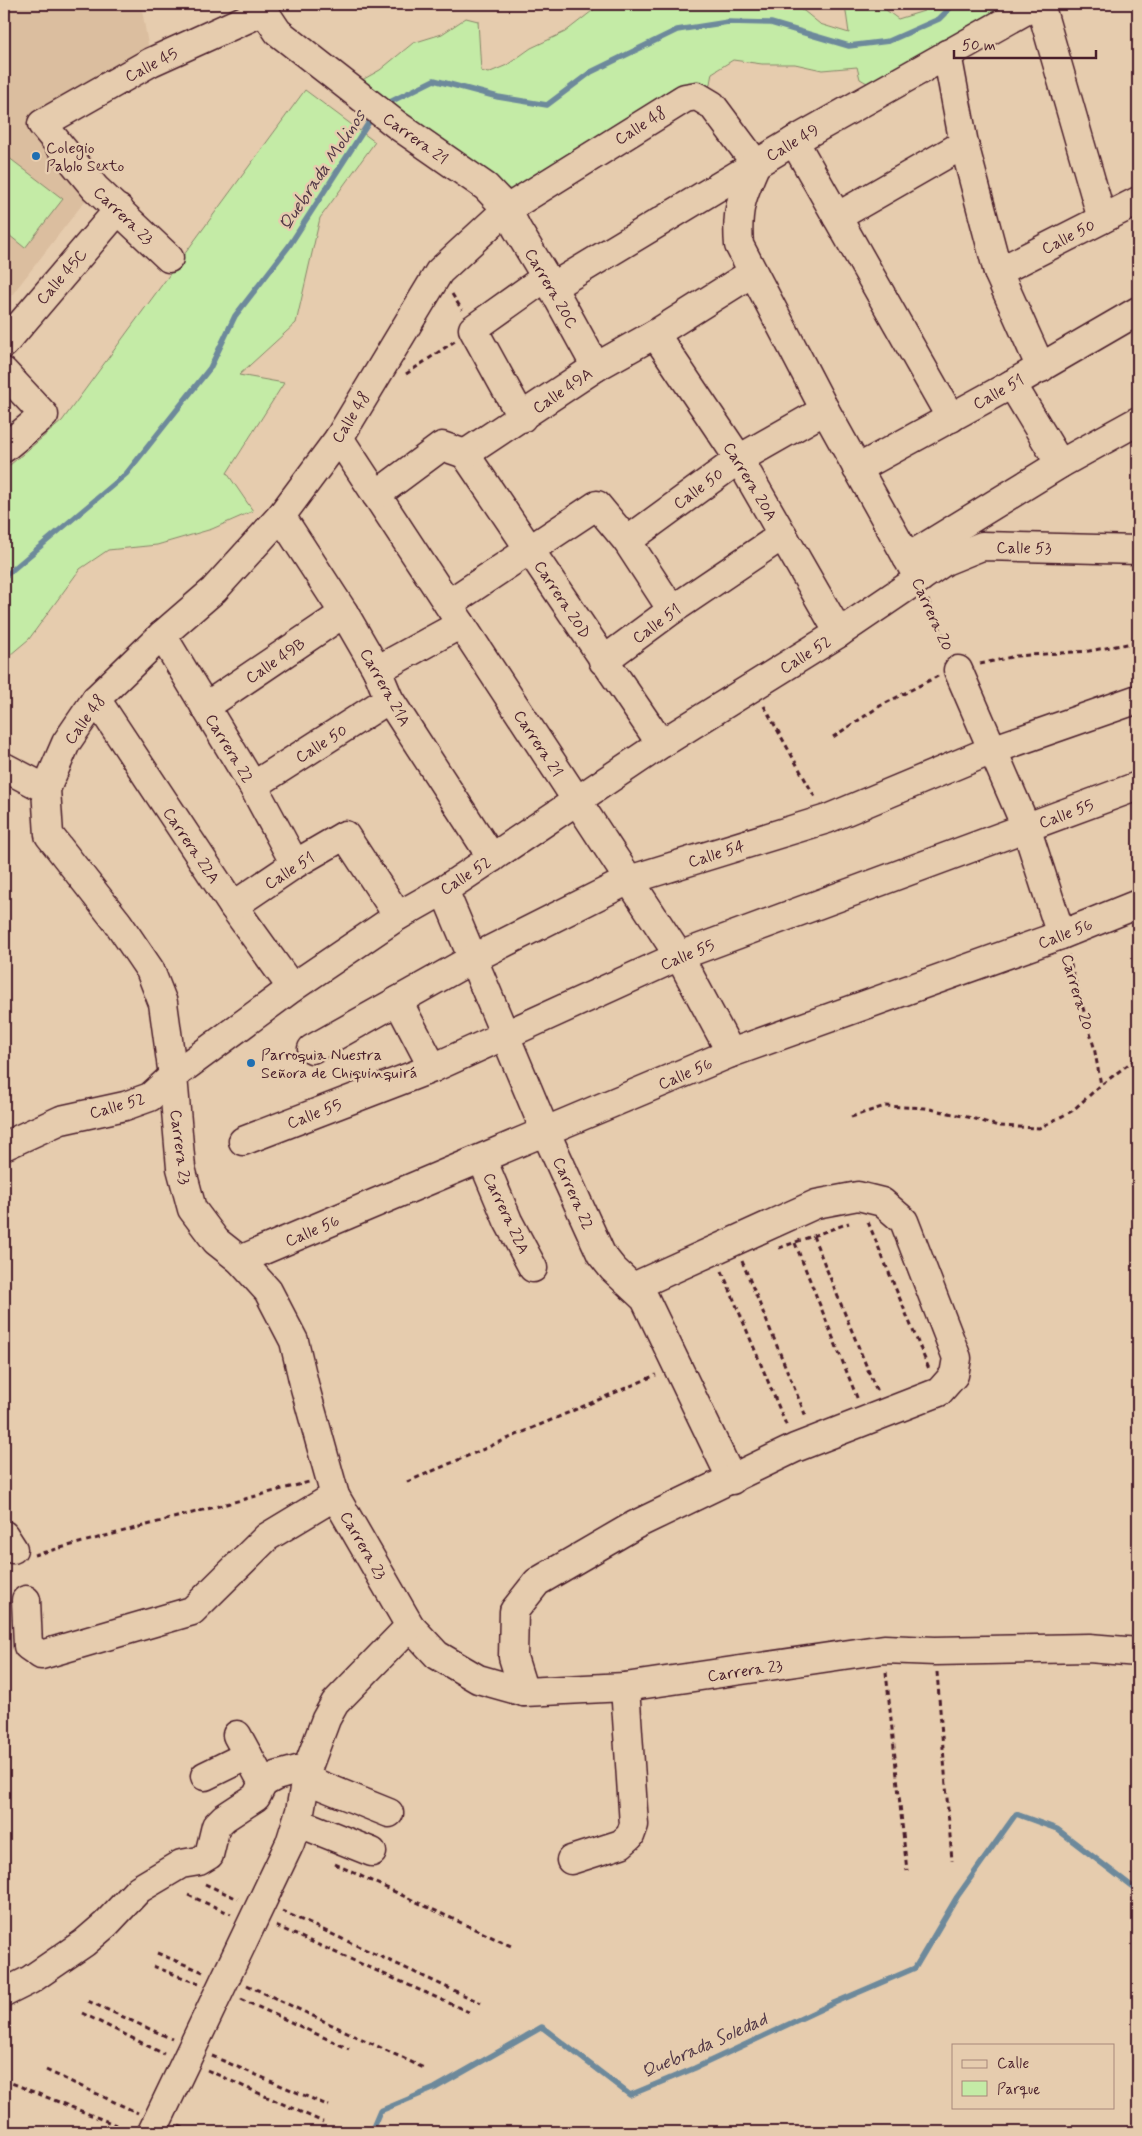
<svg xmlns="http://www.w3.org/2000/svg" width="1142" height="2136" font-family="Mynerve,sans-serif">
	<rect width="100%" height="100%" fill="#e6ccae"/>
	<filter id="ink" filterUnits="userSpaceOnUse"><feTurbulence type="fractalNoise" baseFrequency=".02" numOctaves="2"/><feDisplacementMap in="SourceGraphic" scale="10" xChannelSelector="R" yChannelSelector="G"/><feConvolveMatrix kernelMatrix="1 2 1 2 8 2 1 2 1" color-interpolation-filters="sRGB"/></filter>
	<g filter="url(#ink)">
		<!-- built -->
		<path fill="#dbbe9f" d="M4,4H141L151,62L42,124L95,188L4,305Z"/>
		<!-- green -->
		<g fill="#c4eba6" stroke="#878568">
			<path d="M601,4H790V6L804,11L820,24L849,33L845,5L848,4H878L898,19L924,11L930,4H1010L991,17L867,83L860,79L857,67L822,70L795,64H762L733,60L712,73L709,89L698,81L674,87L542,176L511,190L475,169L355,84L380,70L413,43L442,34L466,18L478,21L481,71L488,73L507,65L531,48L565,32Z"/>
			<path d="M305,90L375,142L320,218L296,323L239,375L284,383L227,473L253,511L212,529L157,545L108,550L80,569L29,639L4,660V470L62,421Z"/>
			<path d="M4,154L63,199L25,248L4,231Z"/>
		</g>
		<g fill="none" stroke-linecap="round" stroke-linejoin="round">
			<!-- stream -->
			<g stroke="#6d899b" stroke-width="5.5">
				<path d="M384,107L392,101L434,80L498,97L547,105L591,72L677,30L728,22L771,23L849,46L889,41L939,19L954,4"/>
				<path d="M4,577L126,474L210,368L235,316L289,246L373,116"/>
				<path d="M371,2132L380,2111L435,2088L542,2027L630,2095L695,2068L834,2003L915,1968L957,1897L1016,1814L1057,1829L1138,1891"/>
			</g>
			<defs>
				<g id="minor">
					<path d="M262,4L264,11L278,32L397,125L486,187L507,209L517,229L552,287L596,367"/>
					<path d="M1040,4L1102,219"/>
					<path d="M947,54L964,144L998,272L1041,368"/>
					<path d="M794,141L951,418"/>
					<path d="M756,164L712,105L697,96L685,98L507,209L439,272L339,438L281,516L214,590L162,635L96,699L66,743L46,789L49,835L118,923L150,970L163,1003L173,1076L181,1168L192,1209L216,1241L240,1260L268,1291L294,1341L305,1388L335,1496L410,1626L437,1655L478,1679L524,1692L625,1687L884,1649L935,1651L1089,1648L1138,1652"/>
					<path d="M756,164C742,195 736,210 739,245L825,410L919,579"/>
					<path d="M837,217L964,144"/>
					<path d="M169,258L95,188L42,124L151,62L264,11"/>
					<path d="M998,272L1138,201"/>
					<path d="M552,287L794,141L1037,4"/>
					<path d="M655,334L739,459L839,633"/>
					<path d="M4,344L119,209"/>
					<path d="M4,372L44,415L4,448"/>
					<path d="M1012,384L1060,464"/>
					<path d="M522,418L473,329L546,277"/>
					<path d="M339,438L679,956L731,1053"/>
					<path d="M465,454L661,744"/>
					<path d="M465,454L596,367L655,334L752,273"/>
					<path d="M857,469L1012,384L1138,311"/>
					<path d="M376,495L442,446L465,454"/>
					<path d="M281,516L344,613L377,670L389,699L492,858"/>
					<path d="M627,541L739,459L825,410"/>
					<path d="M907,558L1060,464L1138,421"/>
					<path d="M448,604L597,505L627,541L672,610"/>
					<path d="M162,635L253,786L295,864"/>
					<path d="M603,661L672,610L783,535"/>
					<path d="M377,670L461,624"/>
					<path d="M958,670L1026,827L1061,935"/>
					<path d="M96,699L233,906L292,988"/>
					<path d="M205,707L344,613"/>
					<path d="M4,767L46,789"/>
					<path d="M253,786L389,699"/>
					<path d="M444,890L546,1133L601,1254L613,1269L645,1299L732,1480"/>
					<path d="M233,906L295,864L345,835L398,916"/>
					<path d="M398,1001L433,1068"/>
					<path d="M312,1049L474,958L629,880L827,819L992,750L1138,699"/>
					<path d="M243,1141L433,1068L679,956L1138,786"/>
					<path d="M4,1146L61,1120L125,1106L150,1097L173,1076L292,988L398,916L444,890L661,744L839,633L945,561L982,546L1138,550"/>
					<path d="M482,1159L508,1221L533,1268"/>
					<path d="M240,1260L731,1053L1061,935L1138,904"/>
					<path d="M4,1535L13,1549"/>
					<path d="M26,1600L28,1646L41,1655L192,1611L267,1537L335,1496"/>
					<path d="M524,1692L513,1657L514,1611L537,1582L635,1525L795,1448L939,1392L954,1375L957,1358L904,1221L882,1202L858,1196L816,1204L633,1287"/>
					<path d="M237,1735L263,1783L276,1776L308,1767"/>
					<path d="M205,1776L248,1755"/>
					<path d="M305,1779L389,1813"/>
					<path d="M297,1822L372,1852"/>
					<path d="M571,1860L621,1844L630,1836L634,1825L625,1687"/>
					<path d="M4,1993L30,1980L84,1943L106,1924L139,1889L181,1864L199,1861L209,1855L216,1826L224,1818L256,1797L263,1783"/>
					<path d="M152,2132L290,1843L300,1811L308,1767L326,1719L335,1703L410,1626"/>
				</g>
			</defs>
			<!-- minor casing -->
			<use href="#minor" stroke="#4a1f2b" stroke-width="31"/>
			<!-- path -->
			<g stroke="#4a1f2b" stroke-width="3" stroke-dasharray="5 4" stroke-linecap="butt">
				<path d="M452,294L462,310"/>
				<path d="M406,374L455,341"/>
				<path d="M928,600L949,650"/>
				<path d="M980,664L1016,656L1089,651L1138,642"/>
				<path d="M764,706L816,799"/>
				<path d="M833,737L880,706L938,676"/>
				<path d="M1068,955L1094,1047L1101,1085"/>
				<path d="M851,1117L885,1106L925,1108L972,1118L998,1126L1039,1128L1072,1111L1101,1085L1138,1057"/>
				<path d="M868,1222L929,1369"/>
				<path d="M813,1236L877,1392"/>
				<path d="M795,1243L858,1400"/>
				<path d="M779,1248L849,1223"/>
				<path d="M742,1261L807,1419"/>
				<path d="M722,1271L787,1427"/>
				<path d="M407,1482L656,1375"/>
				<path d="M34,1555L309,1482"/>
				<path d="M886,1672L907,1871"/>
				<path d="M937,1672L952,1861"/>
				<path d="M335,1864L511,1946"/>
				<path d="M205,1884L238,1899"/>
				<path d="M188,1895L231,1914"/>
				<path d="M282,1911L481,2003"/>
				<path d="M276,1926L469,2012"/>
				<path d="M157,1953L203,1972"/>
				<path d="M153,1966L199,1984"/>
				<path d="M247,1985L426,2069"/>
				<path d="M241,1999L349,2049"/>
				<path d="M88,2001L172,2039"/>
				<path d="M82,2013L164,2054"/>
				<path d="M212,2056L329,2106"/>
				<path d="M46,2070L138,2113"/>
				<path d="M207,2070L323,2122"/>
				<path d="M4,2080L131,2131"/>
				<path d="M179,2126L192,2132"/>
			</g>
			<!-- minor -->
			<use href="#minor" stroke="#e6ccae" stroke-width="28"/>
		</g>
	</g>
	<!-- markers -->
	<g fill="#1f6fb2" stroke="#e6ccae" stroke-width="2">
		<circle cx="36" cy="156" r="5"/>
		<circle cx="251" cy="1063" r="5"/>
	</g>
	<g text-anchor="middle" stroke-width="5" stroke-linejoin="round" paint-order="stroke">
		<!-- street labels -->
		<g font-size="16" fill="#4a1f2b" stroke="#e6ccae">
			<text transform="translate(151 64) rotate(-27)" y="6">Calle 45</text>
			<text transform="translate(640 125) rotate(-32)" y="6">Calle 48</text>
			<text transform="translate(416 138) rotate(36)" y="6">Carrera 21</text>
			<text transform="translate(792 142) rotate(-30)" y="6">Calle 49</text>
			<text transform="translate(124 215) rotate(44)" y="6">Carrera 23</text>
			<text transform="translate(1068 236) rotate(-27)" y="6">Calle 50</text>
			<text transform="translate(61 276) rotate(-49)" y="6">Calle 45C</text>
			<text transform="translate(552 288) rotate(60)" y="6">Carrera 20C</text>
			<text transform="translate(562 390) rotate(-34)" y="6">Calle 49A</text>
			<text transform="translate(998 391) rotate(-29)" y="6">Calle 51</text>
			<text transform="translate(350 417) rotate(-58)" y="6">Calle 48</text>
			<text transform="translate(751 481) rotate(59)" y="6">Carrera 20A</text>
			<text transform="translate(698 488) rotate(-36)" y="6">Calle 50</text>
			<text transform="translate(1024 547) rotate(1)" y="6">Calle 53</text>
			<text transform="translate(563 599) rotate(57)" y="6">Carrera 20D</text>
			<text transform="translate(933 614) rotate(66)" y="6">Carrera 20</text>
			<text transform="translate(656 623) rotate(-36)" y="6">Calle 51</text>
			<text transform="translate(805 654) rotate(-32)" y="6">Calle 52</text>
			<text transform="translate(275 660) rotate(-34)" y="6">Calle 49B</text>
			<text transform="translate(386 687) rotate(61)" y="6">Carrera 21A</text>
			<text transform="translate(84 719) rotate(-54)" y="6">Calle 48</text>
			<text transform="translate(321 743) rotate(-32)" y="6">Calle 50</text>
			<text transform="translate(539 743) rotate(57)" y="6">Carrera 21</text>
			<text transform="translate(230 748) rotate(59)" y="6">Carrera 22</text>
			<text transform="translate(1066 813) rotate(-20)" y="6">Calle 55</text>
			<text transform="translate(192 845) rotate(56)" y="6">Carrera 22A</text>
			<text transform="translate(716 853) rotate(-17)" y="6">Calle 54</text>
			<text transform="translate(289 870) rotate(-32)" y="6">Calle 51</text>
			<text transform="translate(465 875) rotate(-33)" y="6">Calle 52</text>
			<text transform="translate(1065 933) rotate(-21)" y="6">Calle 56</text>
			<text transform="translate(687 954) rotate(-22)" y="6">Calle 55</text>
			<text transform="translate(1078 992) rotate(74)" y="6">Carrera 20</text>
			<text transform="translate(685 1073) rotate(-23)" y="6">Calle 56</text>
			<text transform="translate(117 1105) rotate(-16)" y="6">Calle 52</text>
			<text transform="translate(314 1113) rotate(-21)" y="6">Calle 55</text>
			<text transform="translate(181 1147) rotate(83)" y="6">Carrera 23</text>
			<text transform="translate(574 1193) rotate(66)" y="6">Carrera 22</text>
			<text transform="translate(507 1213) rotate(65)" y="6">Carrera 22A</text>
			<text transform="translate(312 1230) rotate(-23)" y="6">Calle 56</text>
			<text transform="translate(364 1545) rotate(60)" y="6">Carrera 23</text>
			<text transform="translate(745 1670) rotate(-8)" y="6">Carrera 23</text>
		</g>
		<!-- poi labels -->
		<g font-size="16" fill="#4a1f2b" stroke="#e6ccae" text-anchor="start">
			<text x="46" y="153">Colegio<tspan x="46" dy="18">Pablo Sexto</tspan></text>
			<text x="261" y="1060">Parroquia Nuestra<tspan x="261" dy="18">Señora de Chiquinquirá</tspan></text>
		</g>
		<!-- water labels -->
		<g font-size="18" font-style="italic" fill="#533947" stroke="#e6ccae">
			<text transform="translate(322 170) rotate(-56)" y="6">Quebrada Molinos</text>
			<text transform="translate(704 2045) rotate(-24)" y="6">Quebrada Soledad</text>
		</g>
	</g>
	<!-- margin -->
	<rect width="1142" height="2136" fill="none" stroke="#e6ccae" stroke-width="20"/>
	<rect x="10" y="10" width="1122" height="2116" fill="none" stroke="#4a1f2b" stroke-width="2" filter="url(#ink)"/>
	<!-- legend -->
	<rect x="952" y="2044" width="162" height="65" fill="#e6ccae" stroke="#a8877a"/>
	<rect x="962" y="2060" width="25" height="8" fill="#e6ccae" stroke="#a8877a"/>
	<text x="997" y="2068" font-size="15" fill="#4a1f2b">Calle</text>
	<rect x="962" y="2081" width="25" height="15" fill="#c4eba6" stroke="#a8877a"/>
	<text x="997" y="2094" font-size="15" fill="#4a1f2b">Parque</text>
	<!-- scale -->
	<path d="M954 50v8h142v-8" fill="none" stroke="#4a1f2b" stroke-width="2.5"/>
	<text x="962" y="50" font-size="15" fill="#4a1f2b" stroke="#e6ccae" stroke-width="4" paint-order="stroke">50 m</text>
</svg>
